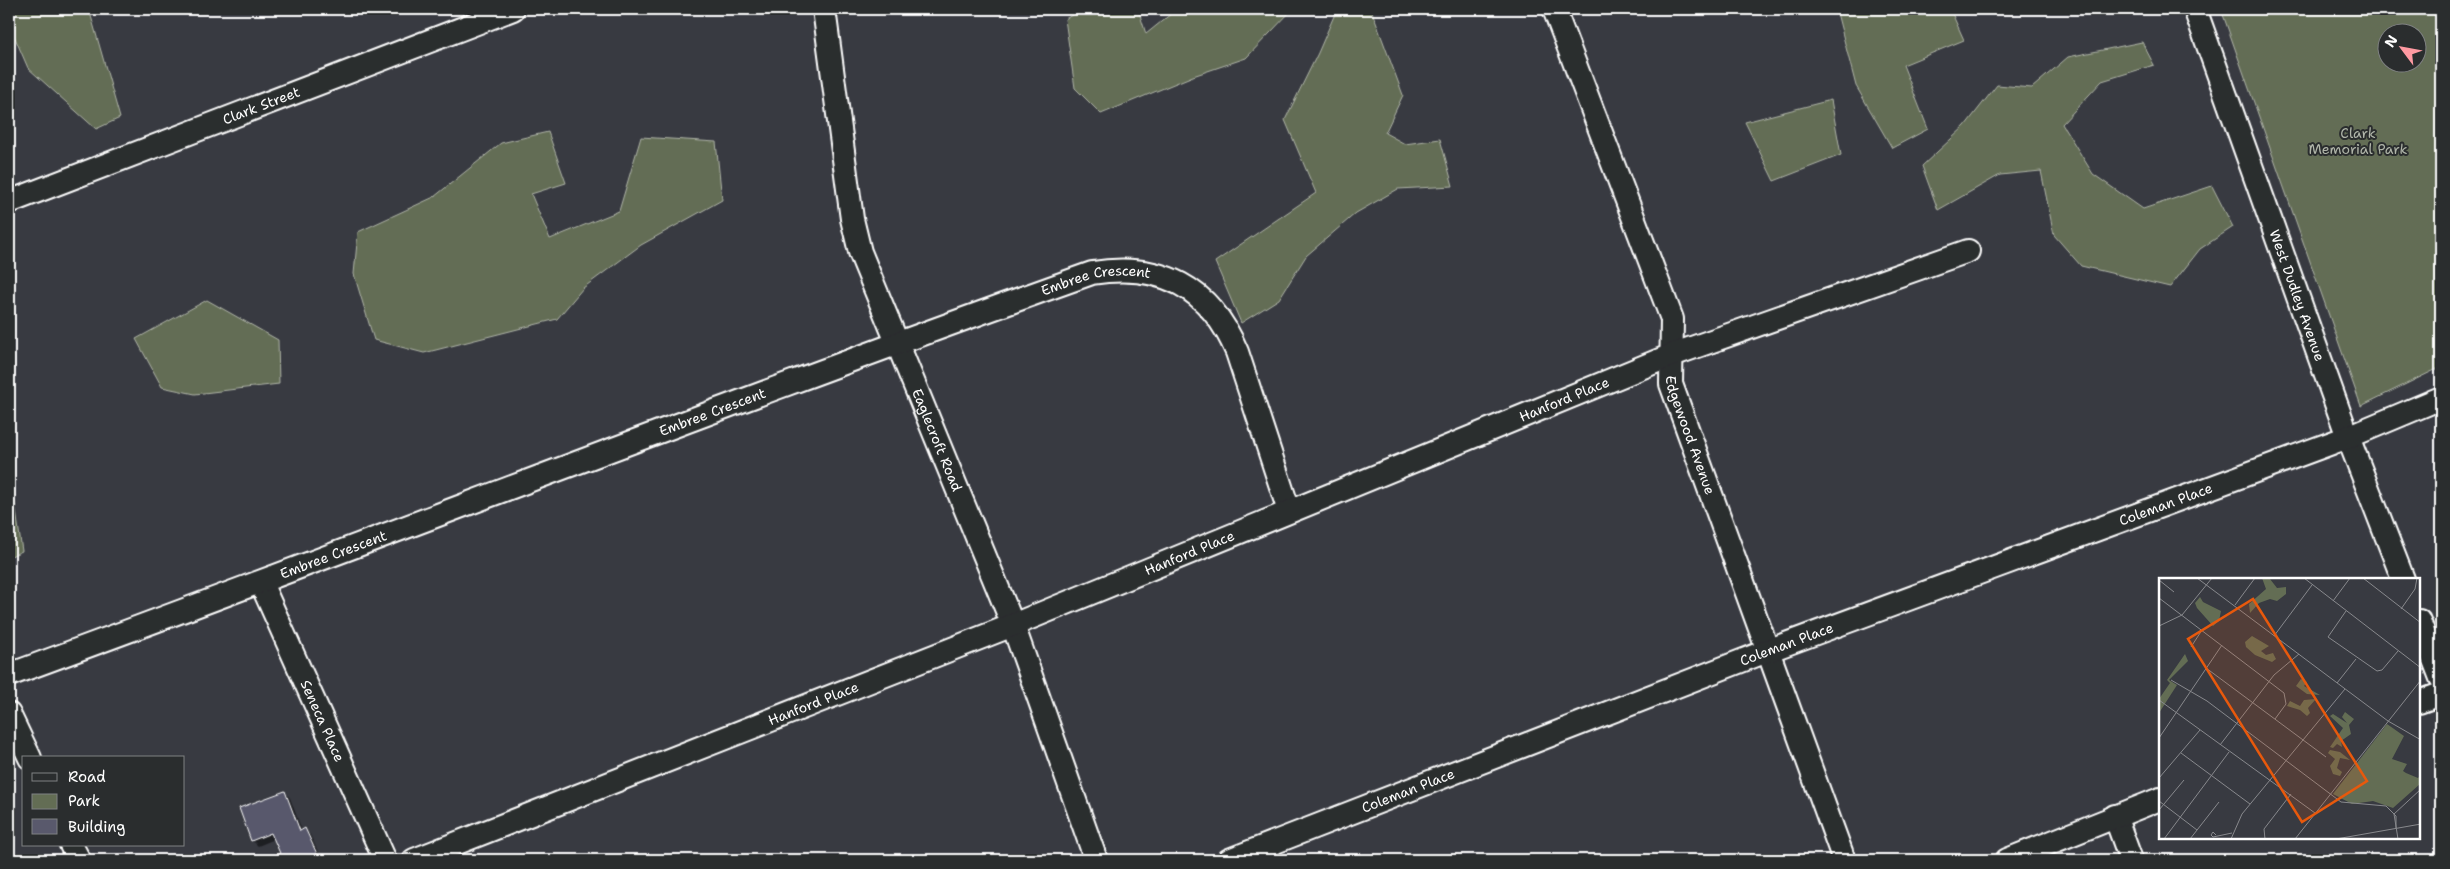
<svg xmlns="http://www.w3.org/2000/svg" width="2450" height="869" font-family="'Shantell Sans',sans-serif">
	<rect width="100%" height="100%" fill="#383a41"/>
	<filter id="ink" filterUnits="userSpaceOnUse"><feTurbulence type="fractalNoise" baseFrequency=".02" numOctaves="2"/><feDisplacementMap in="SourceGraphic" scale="10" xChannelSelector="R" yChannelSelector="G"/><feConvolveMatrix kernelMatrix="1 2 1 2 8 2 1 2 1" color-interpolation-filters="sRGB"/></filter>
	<g filter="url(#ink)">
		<!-- green -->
		<g fill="#636d54" stroke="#b1b6aa" fill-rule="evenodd">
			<path d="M14,9H89L120,118L96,129L28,68L9,24V14Z"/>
			<path d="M1083,9H1138L1146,34L1177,9H1293L1246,58L1193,76L1101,114L1075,88L1065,19Z"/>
			<path d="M1337,9H1371L1403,95L1385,133L1405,144L1440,139L1453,186L1398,189L1356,213L1306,256L1279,299L1241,323L1215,262L1316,193L1285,120L1318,53Z"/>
			<path d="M1836,9H1896L1897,14L1926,9H1950L1964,40L1903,65L1928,129L1892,148L1856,86Z"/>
			<path d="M2221,9H2441V367L2361,406ZM2418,32V62H2388V32Z"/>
			<path d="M2142,42L2154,65L2102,81L2062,124L2093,174L2143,209L2212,186L2233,227L2200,249L2170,287L2081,266L2054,235L2041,171L2000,175L1938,210L1922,166L1965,126L1997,85L2032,88L2068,57Z"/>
			<path d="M1831,100L1841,155L1774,181L1745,122Z"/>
			<path d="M548,132L566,183L531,194L550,239L619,211L641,137L716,142L722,200L641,245L583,288L557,319L424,353L374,340L354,274L358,232L434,197L501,143Z"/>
			<path d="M207,300L278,340L279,384L195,394L162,387L136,339Z"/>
			<path d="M9,464L22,551L9,557Z"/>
		</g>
		<!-- shadow -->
		<path fill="#0007" d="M285,792L290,798L302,831L305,830L310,835L322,860H284L275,839L258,846L252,840Z"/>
		<!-- building -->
		<path fill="#59596c" stroke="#fff" d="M285,791L300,831L305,828L318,856L308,860H283L271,833L251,841L239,808Z"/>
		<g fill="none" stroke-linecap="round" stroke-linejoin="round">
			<defs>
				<g id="minor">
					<path id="s1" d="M824,9L852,219L860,252L1013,625L1096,860"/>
					<path id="s2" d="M1554,9L1672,319L1671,384L1844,860"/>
					<path id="s3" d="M2195,9L2348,437L2403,579"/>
					<path id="s4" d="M9,202L513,9"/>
					<path id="s5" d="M261,583L385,860"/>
					<path d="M2419,621L2441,678"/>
					<path id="s6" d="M9,675C370,543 729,402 1092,273C1161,262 1210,287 1237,352L1289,511"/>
					<path d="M2419,702L2441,694"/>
					<path d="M9,714L30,758"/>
					<path d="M2115,816L2131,860"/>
					<path d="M71,845L79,860"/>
					<path id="s7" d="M414,860L1013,625L1672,355L1968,251"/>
					<path id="s8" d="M1229,860L1767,651L2348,437L2441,398"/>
					<path d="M2007,860L2160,799"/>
				</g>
			</defs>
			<!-- minor casing -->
			<use href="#minor" stroke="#fff" stroke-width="26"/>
			<!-- minor -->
			<use href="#minor" stroke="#2a2d2e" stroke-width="22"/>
		</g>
	</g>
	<g text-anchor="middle" stroke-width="4" stroke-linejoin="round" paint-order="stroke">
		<!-- street labels -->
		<g font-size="14" fill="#fff" stroke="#2a2d2e">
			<text dy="5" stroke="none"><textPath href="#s4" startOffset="270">Clark Street</textPath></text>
			<text dy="5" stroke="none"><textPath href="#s6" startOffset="1158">Embree Crescent</textPath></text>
			<text dy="5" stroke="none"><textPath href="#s3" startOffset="304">West Dudley Avenue</textPath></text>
			<text dy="5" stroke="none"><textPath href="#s7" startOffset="1239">Hanford Place</textPath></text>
			<text dy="5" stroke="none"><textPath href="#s6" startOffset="751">Embree Crescent</textPath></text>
			<text dy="5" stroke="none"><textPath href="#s2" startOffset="451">Edgewood Avenue</textPath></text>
			<text dy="5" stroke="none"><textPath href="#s1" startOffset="449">Eaglecroft Road</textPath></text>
			<text dy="5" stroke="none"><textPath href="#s8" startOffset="1002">Coleman Place</textPath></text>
			<text dy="5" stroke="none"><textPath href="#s7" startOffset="834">Hanford Place</textPath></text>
			<text dy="5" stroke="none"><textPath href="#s6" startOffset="346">Embree Crescent</textPath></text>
			<text dy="5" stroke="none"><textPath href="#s8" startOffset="598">Coleman Place</textPath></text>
			<text dy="5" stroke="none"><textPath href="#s7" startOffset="429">Hanford Place</textPath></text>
			<text dy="5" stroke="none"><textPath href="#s5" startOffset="151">Seneca Place</textPath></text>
			<text dy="5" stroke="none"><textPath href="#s8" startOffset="192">Coleman Place</textPath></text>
		</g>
		<!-- park labels -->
		<g font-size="14" fill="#b1b6aa" stroke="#2a2d2e">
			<text x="2358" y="138">Clark<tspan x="2358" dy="16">Memorial Park</tspan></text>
		</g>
	</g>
	<!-- overview -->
	<g transform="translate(2159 578)">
		<rect width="261" height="261" fill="#383a41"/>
		<path d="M103,0L111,1L118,10L127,9V16L118,23L111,21L100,25L91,35L90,26L107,11ZM41,19L44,24L62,33L60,43L54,48L38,30L36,25ZM93,58L110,68L102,73L107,77L114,75L117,81L113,84L96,77L87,69L86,64ZM26,76L29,83L10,102L18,107L0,135V121L11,105L8,102ZM142,101L148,104L145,108L161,117L148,116L137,108ZM157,121L149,130L151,135L148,138L141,132L128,128L131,123L141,128L145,122ZM186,134L195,141L190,147L192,156L182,163L183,169L178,166L174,170L171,169L184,150L171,138L174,136L188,145L183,139ZM228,146L245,158L233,181L248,186L244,193L247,195L259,200L261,198V206L234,230L214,223L193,226L174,216ZM171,172L181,174L191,182L181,180L178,190L183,194L181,198L174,196L171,188L176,181L169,175Z" fill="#636d54"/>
		<path fill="none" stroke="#88898d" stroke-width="1" d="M38,0L229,143L262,162M145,0L262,90M204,0L262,45M0,2L15,14M0,20L125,115L127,126L116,141M174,23L191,0M76,27L96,0M242,31L256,11L258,0M187,33L169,59L218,93L223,92L239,73M0,48L23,37L53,0M115,58L153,7M32,69L43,52M47,90L167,179M12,102L48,123L182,224L227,228L237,238V250M178,105L197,81M0,122L156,235M0,160L63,67M61,167L115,97L140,76M22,175L91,226M0,200L41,152M0,223L38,252M0,232L25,202M57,257L54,254L52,257L54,259L73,255M5,261L70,174M31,261L60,224M72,261L83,236L186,111M106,261L105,251L132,216M136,261L262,102M177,261L262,246M239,261L235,236L262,211"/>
		<path fill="#e8590c" fill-opacity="0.15" stroke="#e8590c" stroke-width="2.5" d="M94,21L208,203L143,244L29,61Z"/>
		<rect width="261" height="261" fill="none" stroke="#fff" stroke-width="2.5"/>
	</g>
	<!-- margin -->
	<rect width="2450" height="869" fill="none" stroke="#2a2d2e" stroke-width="30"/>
	<rect x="15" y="15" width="2420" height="839" fill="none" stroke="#fff" stroke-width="2" filter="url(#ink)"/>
	<!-- legend -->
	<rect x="22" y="756" width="162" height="90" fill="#2a2d2e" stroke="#7f8182"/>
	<rect x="32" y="773" width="25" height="8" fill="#2a2d2e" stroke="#7f8182"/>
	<text x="68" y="782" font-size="15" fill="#ffffff">Road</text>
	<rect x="32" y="794" width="25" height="15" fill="#636d54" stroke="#7f8182"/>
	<text x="68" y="806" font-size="15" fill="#ffffff">Park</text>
	<rect x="32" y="819" width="25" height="15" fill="#59596c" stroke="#7f8182"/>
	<text x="68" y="832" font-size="15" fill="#ffffff">Building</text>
	<!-- north arrow -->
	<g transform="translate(2402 48) rotate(302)"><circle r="24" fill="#2a2d2e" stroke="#7f8182"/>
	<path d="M0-4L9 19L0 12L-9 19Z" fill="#ff9aa2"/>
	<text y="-8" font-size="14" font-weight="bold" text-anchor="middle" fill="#ffffff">N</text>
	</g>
</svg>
